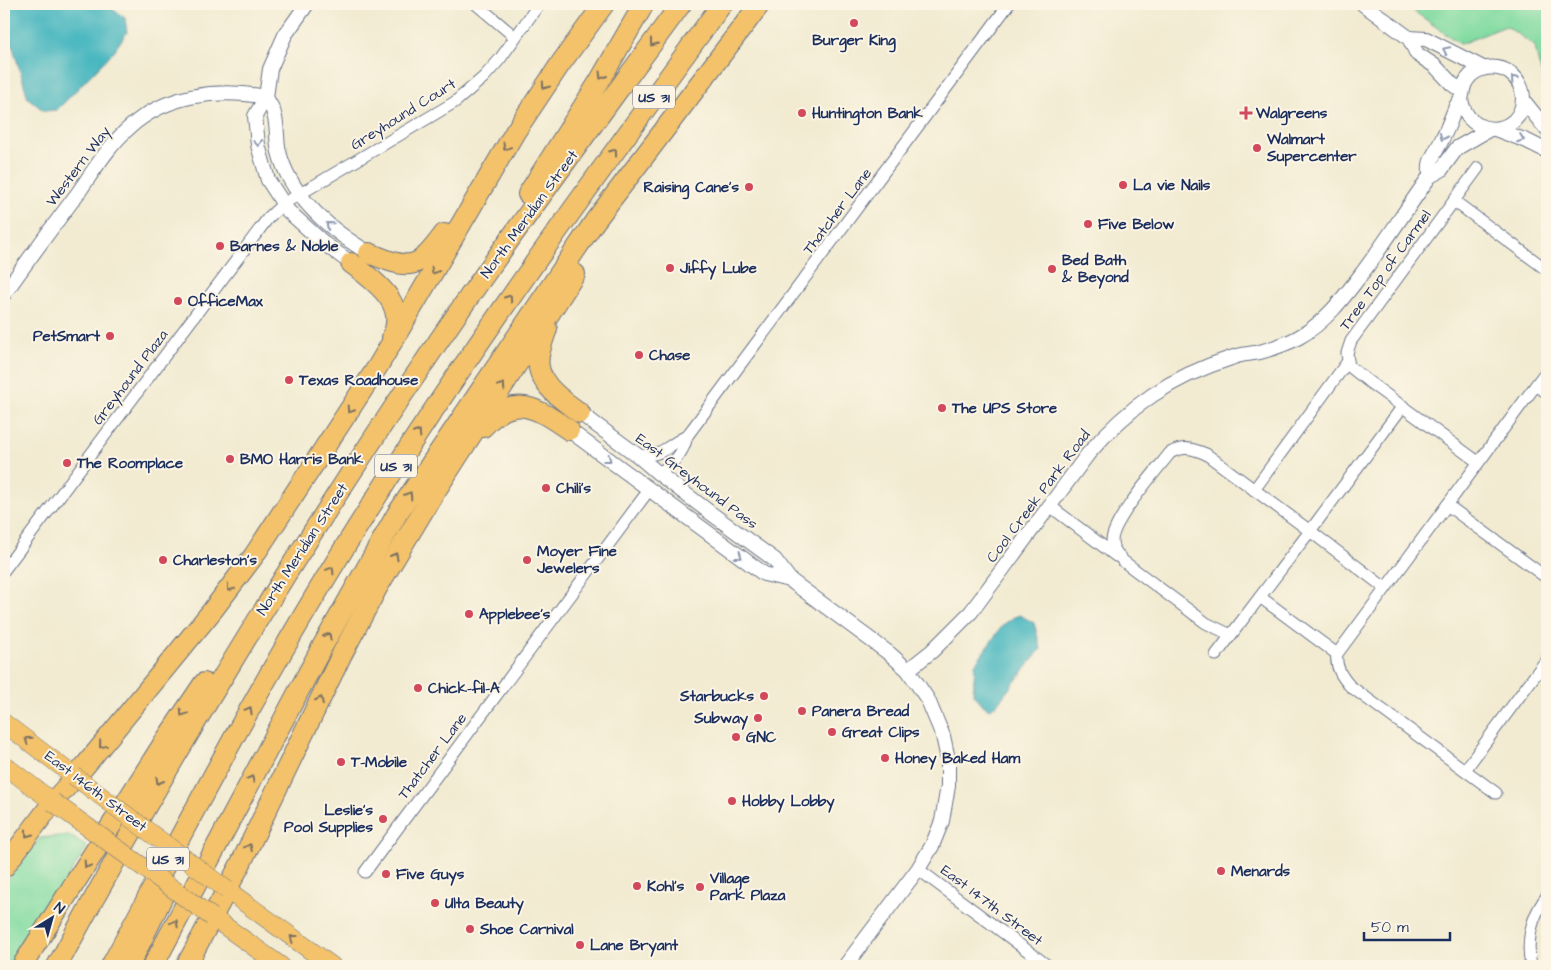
<svg xmlns="http://www.w3.org/2000/svg" width="1551" height="970" font-family="'Architects Daughter',sans-serif">
	<rect width="100%" height="100%" fill="#fcf5e5"/>
	<filter id="ink" filterUnits="userSpaceOnUse"><feTurbulence type="fractalNoise" baseFrequency=".02" numOctaves="2"/><feDisplacementMap in="SourceGraphic" scale="10" xChannelSelector="R" yChannelSelector="G"/><feConvolveMatrix kernelMatrix="1 2 1 2 8 2 1 2 1" color-interpolation-filters="sRGB"/></filter>
	<filter id="wash" filterUnits="userSpaceOnUse"><feTurbulence type="fractalNoise" baseFrequency=".0096" numOctaves="4" result="noise"/><feDisplacementMap in="SourceGraphic" scale="20" xChannelSelector="R" yChannelSelector="G"/><feGaussianBlur stdDeviation="1.12" result="paint"/><feColorMatrix in="noise" values="0 0 0 0 0 0 0 0 0 0 0 0 0 0 0 0 0 1.4 0 .05"/><feComposite in="paint" operator="in"/></filter>
	<g filter="url(#wash)">
		<rect width="100%" height="100%" fill="#f2ebd2"/>
		<!-- green -->
		<g fill="#82dba1" stroke="#4e8580">
			<path d="M1404,4H1547V94L1534,45L1506,26L1460,44Z"/>
			<path d="M69,835L87,847L12,966H4V885L40,838Z"/>
		</g>
		<!-- water -->
		<g fill="#48b7c0" stroke="#32738f">
			<path d="M4,4H105L125,18L127,32L114,51L57,110L44,111L28,98L4,17Z"/>
			<path d="M1020,615L1034,623L1041,649L997,704L990,709L984,706L973,693L975,664L1003,625L1014,617Z"/>
		</g>
	</g>
	<g filter="url(#ink)">
		<g fill="none" stroke-linecap="round" stroke-linejoin="round">
			<defs>
				<g id="minor">
					<path d="M476,4L515,37"/>
					<path d="M1454,201L1547,270"/>
					<path d="M1348,361L1349,366L1369,382L1478,462"/>
					<path d="M1536,385L1547,393"/>
					<path d="M637,455C664,457 667,445 687,436"/>
					<path d="M658,473C673,465 684,452 687,436L1009,4"/>
					<path d="M1254,490L1348,361L1347,353L1351,341L1478,168"/>
					<path d="M1447,505L1547,578"/>
					<path d="M1050,506L1116,556"/>
					<path d="M4,570L268,218L283,204L455,102L484,77L500,59L539,4"/>
					<path d="M1385,588L1310,531L1231,635L1206,623L1123,561C1118,555 1112,549 1112,541C1112,521 1156,471 1170,453C1183,446 1192,448 1206,454L1310,531L1403,406"/>
					<path d="M1260,597L1337,654"/>
					<path d="M1216,655L1231,635"/>
					<path d="M1465,770L1547,659"/>
					<path d="M1496,793L1350,686C1342,677 1335,667 1337,654L1547,370"/>
					<path d="M918,869L1048,966"/>
					<path d="M365,872L649,490"/>
					<path d="M1531,966C1526,940 1531,917 1547,896"/>
				</g>
				<g id="tertiary">
					<path d="M307,4L285,35L270,69L266,97L255,116L258,145L268,180L288,211L326,245L351,263"/>
					<path d="M1363,4L1409,38L1417,54L1435,66L1452,84L1462,91"/>
					<path d="M1409,38L1426,39L1483,68"/>
					<path d="M266,97C268,102 273,108 274,114C278,126 276,140 279,152C291,198 330,230 369,253"/>
					<path d="M1523,100L1547,130"/>
					<path d="M1495,129L1527,141L1547,151"/>
					<path d="M1430,176C1430,171 1429,165 1431,161C1434,153 1440,145 1443,137C1448,128 1451,118 1455,109C1456,105 1459,102 1461,99C1464,89 1462,84 1471,75C1482,66 1498,65 1510,73C1518,79 1523,89 1523,99C1522,137 1467,140 1461,99"/>
					<path d="M4,294C28,260 53,226 78,193C94,170 109,145 130,127C167,94 218,88 266,97"/>
					<path d="M580,413L637,455L658,473L712,514L775,560L790,580L890,654L908,670L928,700L943,736L948,759V786L942,821L932,846L918,869L845,966"/>
					<path d="M569,430L764,574L790,580"/>
					<path d="M908,670L932,651L971,612L1088,454C1129,406 1171,377 1231,358C1240,354 1251,354 1260,352C1274,348 1287,344 1299,337C1326,322 1345,296 1363,272C1386,241 1407,208 1430,176L1441,170L1457,148L1490,129"/>
				</g>
				<g id="primary">
					<path d="M4,723L74,776"/>
					<path d="M4,765L53,802"/>
					<path d="M227,890L332,966"/>
					<path d="M212,917L281,966"/>
				</g>
				<g id="motorway">
					<path d="M528,194L600,80L644,4"/>
					<path d="M369,253C410,270 417,271 444,234"/>
					<path d="M351,263C374,281 409,304 392,337"/>
					<path d="M547,329C544,337 541,346 539,355C534,382 561,399 580,413"/>
					<path d="M483,427C514,392 537,408 569,430"/>
					<path d="M4,867L53,802L84,767L212,611L253,557L378,366L515,132L561,63L604,4"/>
					<path d="M22,966L163,744L204,683"/>
					<path d="M57,966C174,750 303,540 442,336C519,223 601,114 681,4"/>
					<path d="M111,966C186,827 259,685 343,550C460,362 591,183 722,4"/>
					<path d="M129,966L165,892"/>
					<path d="M153,966L322,647L397,514L595,221L760,4"/>
					<path d="M186,966L241,863L342,654L377,588L429,501L575,274"/>
				</g>
			</defs>
			<!-- minor casing -->
			<use href="#minor" stroke="#667187" stroke-width="13"/>
			<!-- tertiary casing -->
			<use href="#tertiary" stroke="#667187" stroke-width="16"/>
			<!-- primary casing -->
			<use href="#primary" stroke="#667187" stroke-width="19"/>
			<!-- motorway casing -->
			<use href="#motorway" stroke="#667187" stroke-width="22"/>
			<!-- minor -->
			<use href="#minor" stroke="#fff" stroke-width="11"/>
			<!-- tertiary -->
			<use href="#tertiary" stroke="#fff" stroke-width="14"/>
			<!-- primary -->
			<use href="#primary" stroke="#f3c26a" stroke-width="18"/>
			<!-- motorway -->
			<use href="#motorway" stroke="#f3c26a" stroke-width="20"/>
			<defs>
				<g id="primary-bridge">
					<path d="M74,776L227,890"/>
					<path d="M53,802L212,917"/>
				</g>
			</defs>
			<!-- primary-bridge casing -->
			<use href="#primary-bridge" stroke="#667187" stroke-width="19" stroke-linecap="butt"/>
			<!-- primary-bridge -->
			<use href="#primary-bridge" stroke="#f3c26a" stroke-width="18"/>
		</g>
		<!-- one-way arrows -->
		<defs><path id="oneway-chevron" d="M-2-3.5L2.5 0L-2 3.5" fill="none" stroke-width="1.6" stroke-linecap="round" stroke-linejoin="round" transform="scale(1.25)"/></defs>
		<g stroke="#7c7163">
			<use href="#oneway-chevron" transform="translate(653 43) rotate(126)"/>
			<use href="#oneway-chevron" transform="translate(602 76) rotate(121)"/>
			<use href="#oneway-chevron" transform="translate(545 86) rotate(125)"/>
			<use href="#oneway-chevron" transform="translate(506 147) rotate(121)"/>
			<use href="#oneway-chevron" transform="translate(614 152) rotate(-54)"/>
			<use href="#oneway-chevron" transform="translate(434 271) rotate(120)"/>
			<use href="#oneway-chevron" transform="translate(509 298) rotate(-55)"/>
			<use href="#oneway-chevron" transform="translate(502 386) rotate(-57)"/>
			<use href="#oneway-chevron" transform="translate(350 410) rotate(123)"/>
			<use href="#oneway-chevron" transform="translate(418 433) rotate(-57)"/>
			<use href="#oneway-chevron" transform="translate(409 495) rotate(-57)"/>
			<use href="#oneway-chevron" transform="translate(395 556) rotate(-60)"/>
			<use href="#oneway-chevron" transform="translate(331 570) rotate(-59)"/>
			<use href="#oneway-chevron" transform="translate(230 588) rotate(127)"/>
			<use href="#oneway-chevron" transform="translate(328 636) rotate(-61)"/>
			<use href="#oneway-chevron" transform="translate(320 700) rotate(-64)"/>
			<use href="#oneway-chevron" transform="translate(249 710) rotate(-61)"/>
			<use href="#oneway-chevron" transform="translate(183 713) rotate(124)"/>
			<use href="#oneway-chevron" transform="translate(28 740) rotate(-145)"/>
			<use href="#oneway-chevron" transform="translate(102 745) rotate(130)"/>
			<use href="#oneway-chevron" transform="translate(251 779) rotate(-62)"/>
			<use href="#oneway-chevron" transform="translate(159 781) rotate(120)"/>
			<use href="#oneway-chevron" transform="translate(28 834) rotate(126)"/>
			<use href="#oneway-chevron" transform="translate(249 847) rotate(-64)"/>
			<use href="#oneway-chevron" transform="translate(87 865) rotate(122)"/>
			<use href="#oneway-chevron" transform="translate(175 923) rotate(-62)"/>
			<use href="#oneway-chevron" transform="translate(293 938) rotate(-144)"/>
		</g>
		<g stroke="#8d97ae">
			<use href="#oneway-chevron" transform="translate(1446 50) rotate(-154)"/>
			<use href="#oneway-chevron" transform="translate(1514 79) rotate(-132)"/>
			<use href="#oneway-chevron" transform="translate(1443 137) rotate(114)"/>
			<use href="#oneway-chevron" transform="translate(1521 139) rotate(20)"/>
			<use href="#oneway-chevron" transform="translate(258 143) rotate(82)"/>
			<use href="#oneway-chevron" transform="translate(329 225) rotate(-140)"/>
			<use href="#oneway-chevron" transform="translate(608 459) rotate(37)"/>
			<use href="#oneway-chevron" transform="translate(739 556) rotate(36)"/>
		</g>
	</g>
	<!-- markers -->
	<g fill="#d1495b" stroke="#fcf5e5" stroke-width="2">
		<circle cx="854" cy="23" r="5"/>
		<circle cx="802" cy="113" r="5"/>
		<path d="M1243.5 105.5h5v5h5v5h-5v5h-5v-5h-5v-5h5z"/>
		<circle cx="1257" cy="148" r="5"/>
		<circle cx="1123" cy="185" r="5"/>
		<circle cx="749" cy="187" r="5"/>
		<circle cx="1088" cy="224" r="5"/>
		<circle cx="220" cy="246" r="5"/>
		<circle cx="670" cy="268" r="5"/>
		<circle cx="1052" cy="269" r="5"/>
		<circle cx="178" cy="301" r="5"/>
		<circle cx="110" cy="336" r="5"/>
		<circle cx="639" cy="355" r="5"/>
		<circle cx="289" cy="380" r="5"/>
		<circle cx="942" cy="408" r="5"/>
		<circle cx="230" cy="459" r="5"/>
		<circle cx="67" cy="463" r="5"/>
		<circle cx="546" cy="488" r="5"/>
		<circle cx="163" cy="560" r="5"/>
		<circle cx="527" cy="560" r="5"/>
		<circle cx="469" cy="614" r="5"/>
		<circle cx="418" cy="688" r="5"/>
		<circle cx="764" cy="696" r="5"/>
		<circle cx="802" cy="711" r="5"/>
		<circle cx="758" cy="718" r="5"/>
		<circle cx="832" cy="732" r="5"/>
		<circle cx="736" cy="737" r="5"/>
		<circle cx="885" cy="758" r="5"/>
		<circle cx="341" cy="762" r="5"/>
		<circle cx="732" cy="801" r="5"/>
		<circle cx="383" cy="819" r="5"/>
		<circle cx="1221" cy="871" r="5"/>
		<circle cx="386" cy="874" r="5"/>
		<circle cx="637" cy="886" r="5"/>
		<circle cx="700" cy="887" r="5"/>
		<circle cx="435" cy="903" r="5"/>
		<circle cx="470" cy="929" r="5"/>
		<circle cx="580" cy="945" r="5"/>
	</g>
	<g text-anchor="middle" stroke-width="4" stroke-linejoin="round" paint-order="stroke">
		<!-- shield labels -->
		<g fill="#fcf5e5" stroke="#5e6a86" stroke-width="1">
			<rect x="633" y="85.5" width="42" height="23" rx="4"/>
			<rect x="375" y="454.5" width="42" height="23" rx="4"/>
			<rect x="147" y="847.5" width="42" height="23" rx="4"/>
		</g>
		<g font-size="14" font-weight="bold" fill="#1b2f5e">
			<text x="654" y="102">US 31</text>
			<text x="396" y="471">US 31</text>
			<text x="168" y="864">US 31</text>
		</g>
		<!-- poi labels -->
		<g font-size="15" font-weight="bold" fill="#1b2f5e" stroke="#fcf5e5" text-anchor="start">
			<text x="854" y="45" text-anchor="middle">Burger King</text>
			<text x="812" y="118">Huntington Bank</text>
			<text x="1256" y="118">Walgreens</text>
			<text x="1267" y="144">Walmart<tspan x="1267" dy="17">Supercenter</tspan></text>
			<text x="1133" y="190">La vie Nails</text>
			<text x="739" y="192" text-anchor="end">Raising Cane's</text>
			<text x="1098" y="229">Five Below</text>
			<text x="230" y="251">Barnes &amp; Noble</text>
			<text x="1062" y="265">Bed Bath<tspan x="1062" dy="17">&amp; Beyond</tspan></text>
			<text x="680" y="273">Jiffy Lube</text>
			<text x="188" y="306">OfficeMax</text>
			<text x="100" y="341" text-anchor="end">PetSmart</text>
			<text x="649" y="360">Chase</text>
			<text x="299" y="385">Texas Roadhouse</text>
			<text x="952" y="413">The UPS Store</text>
			<text x="240" y="464">BMO Harris Bank</text>
			<text x="77" y="468">The Roomplace</text>
			<text x="556" y="493">Chili's</text>
			<text x="537" y="556">Moyer Fine<tspan x="537" dy="17">Jewelers</tspan></text>
			<text x="173" y="565">Charleston's</text>
			<text x="479" y="619">Applebee's</text>
			<text x="428" y="693">Chick-fil-A</text>
			<text x="754" y="701" text-anchor="end">Starbucks</text>
			<text x="812" y="716">Panera Bread</text>
			<text x="748" y="723" text-anchor="end">Subway</text>
			<text x="842" y="737">Great Clips</text>
			<text x="746" y="742">GNC</text>
			<text x="895" y="763">Honey Baked Ham</text>
			<text x="351" y="767">T-Mobile</text>
			<text x="742" y="806">Hobby Lobby</text>
			<text x="373" y="815" text-anchor="end">Leslie's<tspan x="373" dy="17">Pool Supplies</tspan></text>
			<text x="1231" y="876">Menards</text>
			<text x="396" y="879">Five Guys</text>
			<text x="710" y="883">Village<tspan x="710" dy="17">Park Plaza</tspan></text>
			<text x="647" y="891">Kohl's</text>
			<text x="445" y="908">Ulta Beauty</text>
			<text x="480" y="934">Shoe Carnival</text>
			<text x="590" y="950">Lane Bryant</text>
		</g>
		<!-- street labels -->
		<g font-size="15" fill="#1b2f5e" stroke="#fcf5e5">
			<text transform="translate(403 114) rotate(-32)" y="5">Greyhound Court</text>
			<text transform="translate(78 166) rotate(-53)" y="5">Western Way</text>
			<text transform="translate(837 211) rotate(-53)" y="5">Thatcher Lane</text>
			<text transform="translate(529 214) rotate(-54)" y="5">North Meridian Street</text>
			<text transform="translate(1385 270) rotate(-54)" y="5">Tree Top of Carmel</text>
			<text transform="translate(130 377) rotate(-53)" y="5">Greyhound Plaza</text>
			<text transform="translate(697 481) rotate(37)" y="5">East Greyhound Pass</text>
			<text transform="translate(1038 496) rotate(-53)" y="5">Cool Creek Park Road</text>
			<text transform="translate(302 549) rotate(-57)" y="5">North Meridian Street</text>
			<text transform="translate(432 756) rotate(-53)" y="5">Thatcher Lane</text>
			<text transform="translate(96 791) rotate(37)" y="5">East 146th Street</text>
			<text transform="translate(992 905) rotate(37)" y="5">East 147th Street</text>
		</g>
	</g>
	<!-- margin -->
	<rect width="1551" height="970" fill="none" stroke="#fcf5e5" stroke-width="20"/>
	<!-- north arrow -->
	<g transform="translate(52 918) rotate(37)" stroke="#fcf5e5" stroke-width="4" paint-order="stroke">
	<path d="M0-4L9 19L0 12L-9 19Z" fill="#1b2f5e"/>
	<text y="-8" font-size="14" font-weight="bold" text-anchor="middle" fill="#1b2f5e">N</text>
	</g>
	<!-- scale -->
	<path d="M1364 932v8h86v-8" fill="none" stroke="#1b2f5e" stroke-width="2.5"/>
	<text x="1371" y="932" font-size="15" fill="#1b2f5e" stroke="#fcf5e5" stroke-width="4" paint-order="stroke">50 m</text>
</svg>
